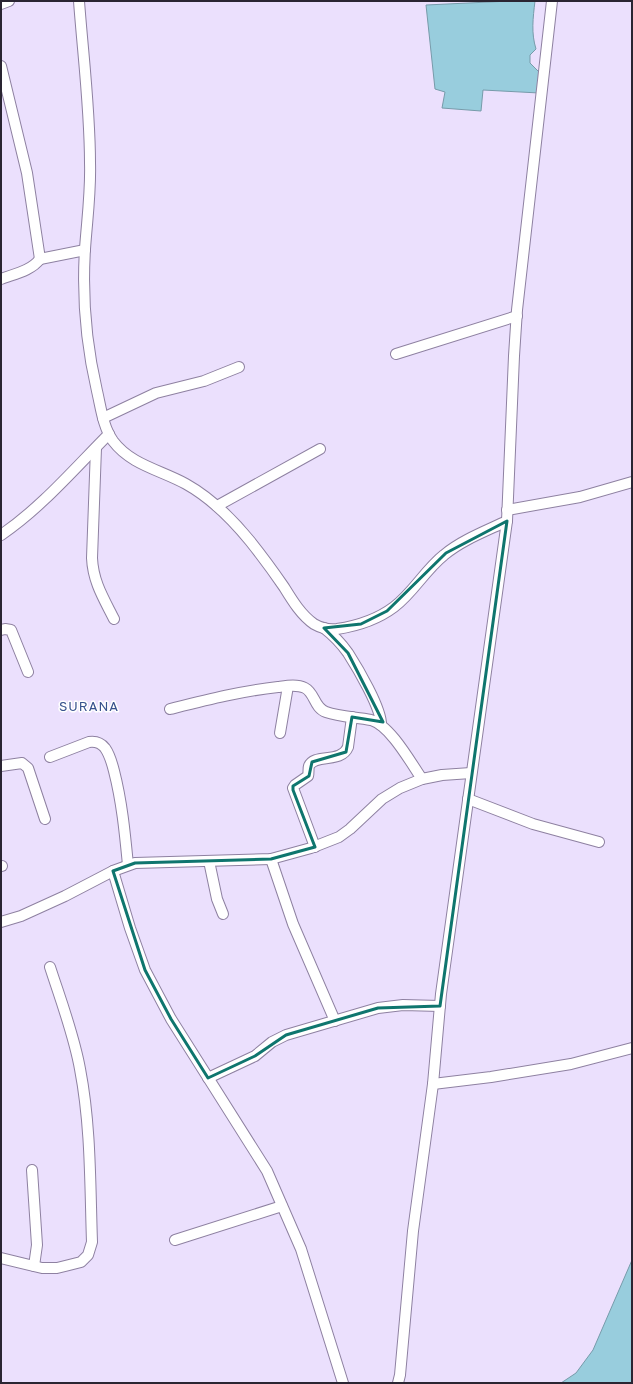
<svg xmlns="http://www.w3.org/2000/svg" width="633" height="1384" font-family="'Golos Text',sans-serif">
	<rect width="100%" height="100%" fill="#ebe0fd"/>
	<!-- water -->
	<g fill="#98cddd" stroke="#779baa">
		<path d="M510,1H535C533,18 531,33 536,49L530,55V63L539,72V93L483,90L481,111L442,108L445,92L435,89L426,5Z"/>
		<path d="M632,1260V1383H561L576,1373L593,1350Z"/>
	</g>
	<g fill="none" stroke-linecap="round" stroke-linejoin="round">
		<defs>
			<g id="minor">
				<path d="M79,1C83,55 90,109 90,163C91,192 87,220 85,249C82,297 86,344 97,391C101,408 103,427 113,441C131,465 161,470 186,484C211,498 232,519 250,541C262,556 273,571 284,587C292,600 301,615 314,624C321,628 329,630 337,629C357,626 378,619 394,607C413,593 425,570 444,555C462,540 486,531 507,521"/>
				<path d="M1,4L9,1"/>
				<path d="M1,66L27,173L40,259L85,250"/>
				<path d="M1,279C14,274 31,271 40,259"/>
				<path d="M396,354L517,316"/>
				<path d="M103,418L156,393L204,381L239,367"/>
				<path d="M96,448L92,558C93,582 104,599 114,619"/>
				<path d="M217,506L320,449"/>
				<path d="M507,510L580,497L632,482"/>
				<path d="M1,535C42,507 74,469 109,434"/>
				<path d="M324,628C333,635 341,643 348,653C357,667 382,709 381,725"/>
				<path d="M1,630L5,629L11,630L28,672"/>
				<path d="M170,709C206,700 241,691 278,687C286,686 297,684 305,688C315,693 314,708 326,712C340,717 356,717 371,720C390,725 411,763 422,779"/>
				<path d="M280,733L288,686"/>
				<path d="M50,757L89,742C96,741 101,743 105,748C110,755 112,763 114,771C122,802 125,834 128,865"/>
				<path d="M1,766L22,763L28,768L45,819"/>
				<path d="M468,799L533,824L599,842"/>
				<path d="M315,847L293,788L295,785L308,776C309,773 308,769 309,766C314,753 341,764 348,747L352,717"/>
				<path d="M271,859L293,924L335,1021"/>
				<path d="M209,861L217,899L223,914"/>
				<path d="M1,866H2"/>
				<path d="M113,871L130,928L145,970L171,1019L267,1171L301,1249L343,1383"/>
				<path d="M1,922L21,916L65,896L113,871L135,863L271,859L311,848L339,837L350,829L382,799L400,788L422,779L442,775L471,773"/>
				<path d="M208,1078L255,1056L272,1042L286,1035L378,1008L403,1005L440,1006"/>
				<path d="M433,1084L491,1077L571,1064L632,1048"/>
				<path d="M32,1170L37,1245L34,1266"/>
				<path d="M175,1240L282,1206"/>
				<path d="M1,1258L42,1268H57L81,1262L88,1255L92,1242C90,1185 91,1126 80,1069C74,1035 61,1001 50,967"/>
				<path d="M398,1383L400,1375L413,1231L433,1084L441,994L507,521L514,356L517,310L552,1"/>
			</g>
		</defs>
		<!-- minor casing -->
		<use href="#minor" stroke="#8e81a1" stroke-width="12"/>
		<!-- minor -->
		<use href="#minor" stroke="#fff" stroke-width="10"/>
	</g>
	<!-- marked area -->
	<path fill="none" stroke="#0f766e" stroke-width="3" stroke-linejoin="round" d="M507,521L440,1006L378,1008L286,1035L255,1056L208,1078L171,1019L145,970L113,871L135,863L271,859L315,847L293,790V786L309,776L312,762L346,752L352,717L383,722L348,653L324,628L361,624L387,611L446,553Z"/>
	<g text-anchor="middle" stroke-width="3" stroke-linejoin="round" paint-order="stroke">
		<!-- quarter labels -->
		<g font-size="13" letter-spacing="1" fill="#38538d" stroke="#fff">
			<text x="89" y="711">SURANA</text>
		</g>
	</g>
	<!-- border -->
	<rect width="633" height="1384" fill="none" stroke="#2a2532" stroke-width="4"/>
</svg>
